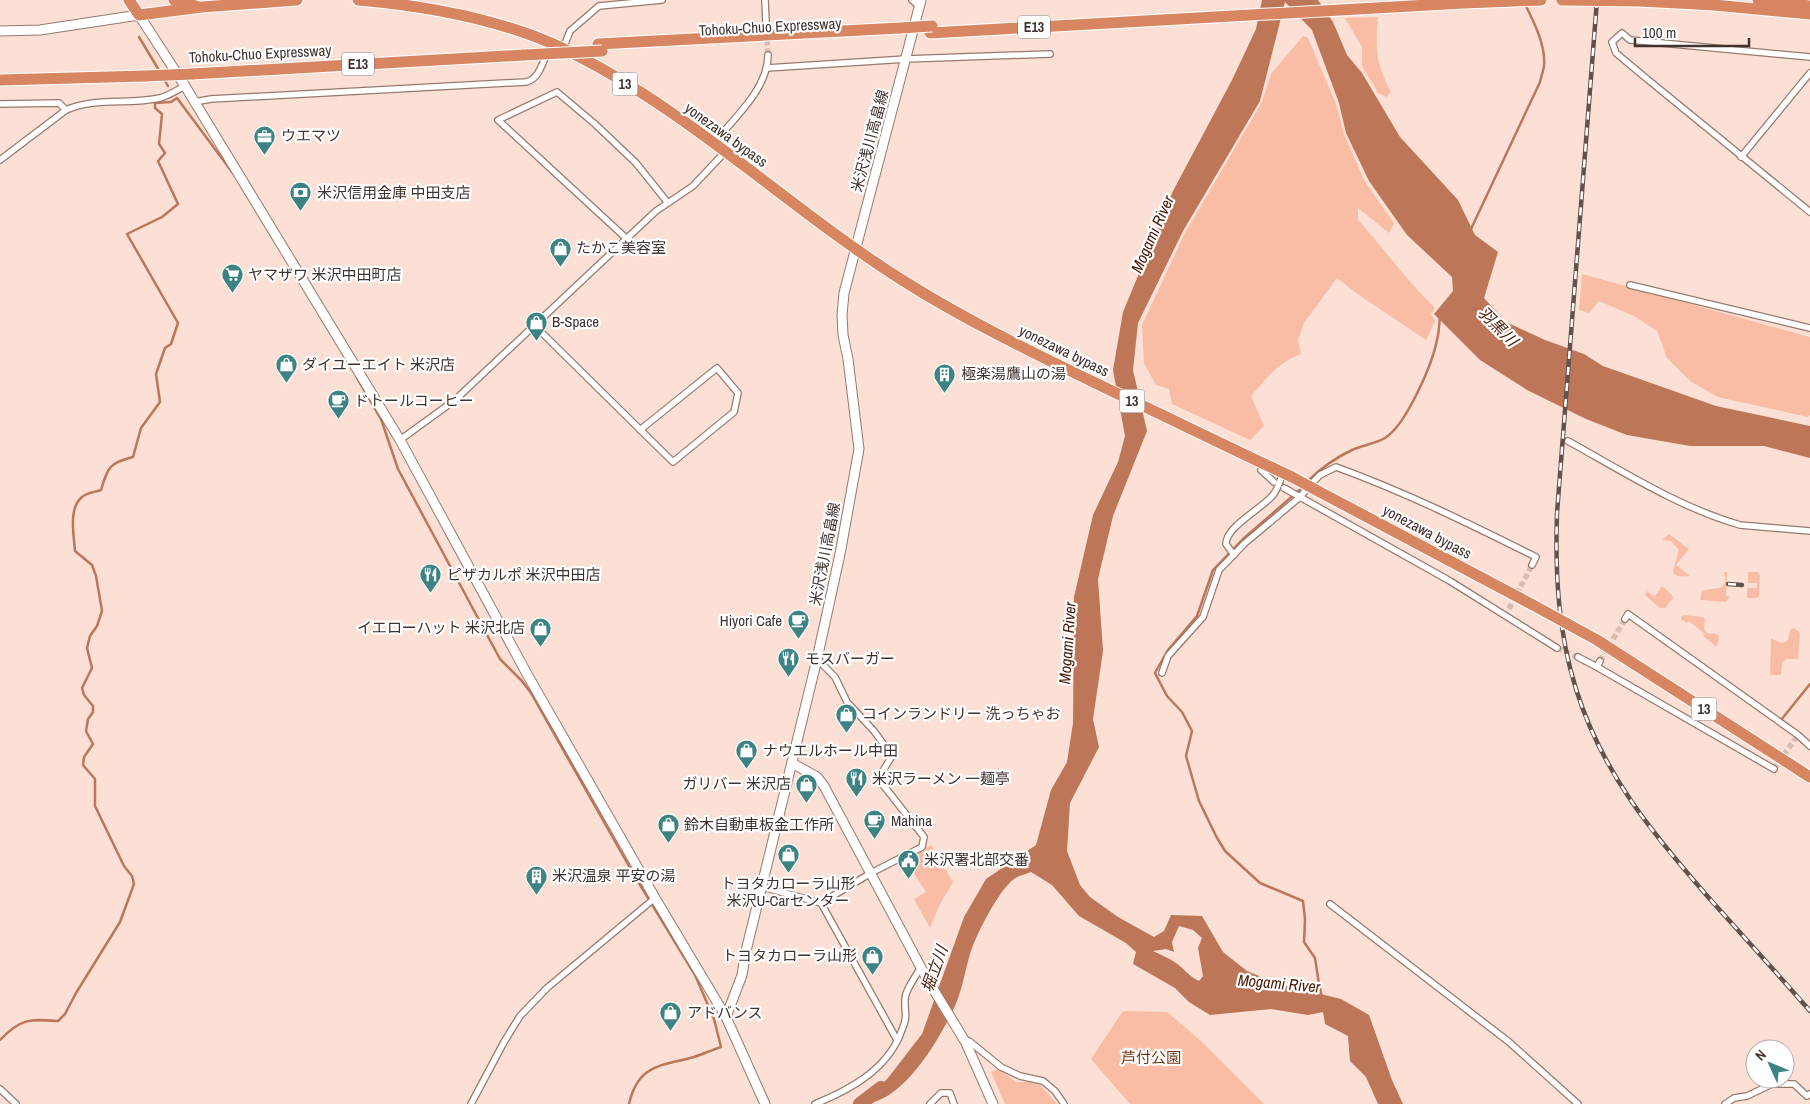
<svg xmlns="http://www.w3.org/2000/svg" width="1810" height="1104" font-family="'Archivo Narrow','Noto Sans JP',sans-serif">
	<rect width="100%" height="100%" fill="#fce0d5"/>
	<!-- green -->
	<g fill="#f8bda4">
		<path d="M1378,17C1375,48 1376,64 1391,92L1387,97L1378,93L1362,66V47L1345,18Z"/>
		<path d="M1303,36L1308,38L1336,104L1344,134L1365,182L1394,223L1389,233L1358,208V220C1384,249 1407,281 1435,308L1431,314L1435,321L1426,340L1359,295L1337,278L1304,323L1298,340L1301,354C1277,363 1268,377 1251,396L1264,426L1250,440L1172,404L1169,389L1156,385L1144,363L1142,325L1185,233L1262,102L1271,74Z"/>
		<path d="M1582,274L1810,337V415L1808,417L1718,397L1690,381L1667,358L1657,331L1634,316L1599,301L1589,313L1579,310Z"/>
		<path d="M1669,534L1689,549L1676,565L1690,576C1661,579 1679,565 1678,549L1671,541L1662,540Z"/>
		<path d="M1724,572H1727L1726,596H1729L1728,600L1726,602L1700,600L1702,591C1713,586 1730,594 1724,572Z"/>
		<path d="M1748,572H1758L1760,575L1759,596L1758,598H1747V588H1757V583H1748Z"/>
		<path d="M1662,586L1672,595L1673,598L1665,608H1660L1645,595L1647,591L1654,597Z"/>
		<path d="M1684,615L1703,617L1705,620L1704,629L1707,633L1716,634L1719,636L1717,647L1703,636L1705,634L1689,621L1687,623L1681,619V617Z"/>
		<path d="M1794,628L1800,633L1798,659H1786L1782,663L1781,675H1770L1771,638C1777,641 1782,645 1788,640L1790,630Z"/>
		<path d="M931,845L953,882L940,904L930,928L914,899L926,892L905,860Z"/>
		<path d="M1123,1011L1167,1012L1200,1040L1264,1104H1130L1091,1059Z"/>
		<path d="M999,1069L1016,1082H1029L1040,1085L1057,1104H1005L991,1072Z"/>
	</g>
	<!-- water -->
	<path fill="#be7658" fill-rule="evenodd" d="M1262,0H1318L1333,22L1347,55L1362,73L1400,137L1458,200L1475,235L1498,252L1484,298L1506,322L1545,340L1584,354L1603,366L1716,406L1810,426V458L1764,446H1690L1627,435L1586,419L1527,390L1480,360L1434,314L1453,291L1452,277L1407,235L1369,181L1346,133L1339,103L1312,30L1285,2L1260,101L1183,231L1138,323L1133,370L1147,431L1113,516L1098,579L1103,651L1093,719L1099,747L1070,803L1067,851L1080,885L1090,897L1118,917L1154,937L1164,931L1171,915L1202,916L1223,952L1247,971L1279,984L1341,999L1369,1015L1392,1080L1403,1104H1378L1366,1077L1350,1061L1348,1036L1325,1024L1323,1012L1308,1015L1271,1009L1210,1015L1189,1002L1175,988L1133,964L1136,952L1126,943L1079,916L1052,885L1031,872C1026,874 1018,876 1014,879C998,891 976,935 970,954C965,971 962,990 955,1006C940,1038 903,1104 862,1104L888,1078L922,1034L964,917L986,879L1036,845L1051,790L1067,762L1073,723L1074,597L1093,515L1118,462L1125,436L1113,370L1123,312L1173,191L1232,80L1256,29ZM1179,926L1193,930L1202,938L1198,948L1203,976L1199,981C1190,977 1184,969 1176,963C1169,958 1161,955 1153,951L1166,949L1174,952L1172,942Z"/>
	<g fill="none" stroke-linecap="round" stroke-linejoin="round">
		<!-- stream -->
		<g stroke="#be7658" stroke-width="2.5">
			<path d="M139,37L160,72"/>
			<path d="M164,79L168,86"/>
			<path d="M1471,229L1540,82C1541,77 1543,72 1544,66C1546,46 1534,22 1525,4"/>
			<path d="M356,376L381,419L398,469L500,659L522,681L531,693L634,875L695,975L714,1019L721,1047C712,1050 703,1054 694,1057C661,1066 638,1064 629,1104"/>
			<path d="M1308,481C1320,469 1337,457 1352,450C1363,445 1375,444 1385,438C1406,425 1432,365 1437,340C1439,333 1439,325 1440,317"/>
			<path d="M1303,487L1243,539L1213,570L1197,616L1168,650L1155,673L1167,696L1182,712L1192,731L1186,756L1199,801L1216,836L1225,851L1260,883L1303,901L1305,919L1304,942L1315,958L1319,984L1322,997"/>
			<path d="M1781,720L1810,684"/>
			<path d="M0,1040C21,1018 30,1019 58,1021L65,1014L76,993L120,922L134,884L132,876L124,866L95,806V779L83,765L84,757L93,744L86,731L88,719L93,712V706L84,695L82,688L92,668L87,648L90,636L97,626L102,611L96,576L92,565L75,551C74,536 68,508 82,497C86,493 95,492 101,490C108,467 109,463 133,457L141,428L160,402L156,374L165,348L171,344L178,323L127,234L162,217L178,204L158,161L165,153L159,144L162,114L155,108V103L171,102L177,98L235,176"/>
		</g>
		<!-- river -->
		<path stroke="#be7658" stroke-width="14" d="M860,1104L881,1088"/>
		<!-- street-tunnel -->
		<g stroke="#d6bdb4" stroke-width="5.5" stroke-dasharray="5.5 3" stroke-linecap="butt">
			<path d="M766,23L768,55"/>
			<path d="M1509,609L1532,565"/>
			<path d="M1557,648L1578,657"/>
			<path d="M1600,661L1625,619"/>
			<path d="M1774,769L1798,735"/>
		</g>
		<defs>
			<g id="street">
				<path d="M765,0L766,23"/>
				<path d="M912,0L919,6"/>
				<path d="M563,49L570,31L599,6L662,0"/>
				<path d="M1810,57L1630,40L1622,33L1612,42L1616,53L1641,74L1810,212"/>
				<path d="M767,68L906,59L1050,54"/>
				<path d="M194,102L211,99L526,82C539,79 542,64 547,53"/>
				<path d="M0,104L59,103L66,110C96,97 129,105 160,98C168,96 177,90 185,86"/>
				<path d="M714,143C734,118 768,89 768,55"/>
				<path d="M1741,157L1810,73"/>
				<path d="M0,160L66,110"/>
				<path d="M627,239L498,120L557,92L595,124L636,163L668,203"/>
				<path d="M1630,285L1810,328"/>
				<path d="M534,325L673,462L734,412L738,393L717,368L640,430"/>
				<path d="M400,440L455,400L656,211L693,186L725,152"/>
				<path d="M1568,441C1624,472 1678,507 1740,525L1810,531"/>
				<path d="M1263,464L1261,470L1274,482"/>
				<path d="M1313,482L1320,475L1336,467C1405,492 1470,524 1536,557L1532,565"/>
				<path d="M1284,488L1300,497L1306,490"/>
				<path d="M1234,555L1226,544C1226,526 1262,509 1273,495C1278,489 1280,480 1283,473"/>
				<path d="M1625,619L1628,614L1798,735L1810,746"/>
				<path d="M1578,657L1597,667"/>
				<path d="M1600,661L1597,667L1774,769"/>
				<path d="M1162,673L1168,656L1203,617L1219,570L1245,543L1300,497L1450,581L1557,648"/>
				<path d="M763,887L821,903L871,873L922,847L924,837L880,781L884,769L892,756L874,731L847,702L835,677L817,659"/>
				<path d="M821,903L897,1040"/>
				<path d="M1330,904L1509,1042L1578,1104"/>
				<path d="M966,1043L969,1041L1001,1067L1020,1076L1043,1081L1055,1091L1064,1104"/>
				<path d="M0,1089L16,1104"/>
				<path d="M471,1104L504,1042L520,1016L547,988L655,898"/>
				<path d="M815,1104C849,1090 885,1071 900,1035C901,1031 904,1026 905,1021C907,1013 903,1002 906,994C909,985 916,976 921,967"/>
				<path d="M930,1104L941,1093H950L954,1104"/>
				<path d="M1725,1104L1734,1098L1747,1096L1772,1084H1794L1807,1096L1810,1094"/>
			</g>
			<g id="secondary">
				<path d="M0,31L40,30L139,15L185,86L400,440L527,674L655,898L726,1017L765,1104"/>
				<path d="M792,763L817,777L824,786L926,977L966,1043L993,1104"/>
				<path d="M726,1017L742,975L746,951L817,659L840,554L859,449L848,359L843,335L842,315L844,293L921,0"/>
			</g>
			<g id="highway">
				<path d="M129,0L139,15L202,7L297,0"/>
				<path d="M174,0L196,6"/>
				<path d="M358,0C428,6 501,19 564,49C688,109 787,207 902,280C970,323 1042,357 1114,392C1173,420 1232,449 1292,477"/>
				<path d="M1758,0L1810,6"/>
				<path d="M1640,1L1714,5L1810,14"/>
				<path d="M930,33L1464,3L1541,0"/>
				<path d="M598,44L900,28"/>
				<path d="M192,74L524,55"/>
				<path d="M0,80L145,76"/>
				<path d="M1318,491L1533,605"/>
				<path d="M1597,640L1810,777"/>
			</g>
		</defs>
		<!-- street casing -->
		<use href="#street" stroke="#97796c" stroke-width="8"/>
		<!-- secondary casing -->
		<use href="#secondary" stroke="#97796c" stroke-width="11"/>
		<!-- highway casing -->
		<use href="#highway" stroke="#fff" stroke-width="13"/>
		<!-- street -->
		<use href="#street" stroke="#fff" stroke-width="5.5"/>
		<!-- secondary -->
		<use href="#secondary" stroke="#fff" stroke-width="9"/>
		<!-- highway -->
		<use href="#highway" stroke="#d88561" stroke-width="11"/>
		<defs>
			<g id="rail">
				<path d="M1597,0L1557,513C1555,573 1558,632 1576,689C1602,773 1653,834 1709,898C1743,936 1777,973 1810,1011"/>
				<path d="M1728,584L1742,585"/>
			</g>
		</defs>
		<!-- rail casing -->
		<use href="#rail" stroke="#61524c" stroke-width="4.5"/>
		<!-- rail -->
		<use href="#rail" stroke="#fff" stroke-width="2.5" stroke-dasharray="8" stroke-linecap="butt"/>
		<defs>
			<g id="highway-bridge">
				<path d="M1562,0L1640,1"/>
				<path d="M900,28L932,26"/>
				<path d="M524,55L602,51"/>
				<path d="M145,76L192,74"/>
				<path d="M1292,477L1318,491"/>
				<path d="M1533,605L1597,640"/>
			</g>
		</defs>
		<!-- highway-bridge casing -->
		<use href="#highway-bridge" stroke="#fff" stroke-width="13" stroke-linecap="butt"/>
		<!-- highway-bridge -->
		<use href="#highway-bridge" stroke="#d88561" stroke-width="11"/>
	</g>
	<!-- icons -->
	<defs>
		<symbol id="office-pin" viewBox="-11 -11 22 30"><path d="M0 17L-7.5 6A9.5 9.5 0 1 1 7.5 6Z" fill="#3c8483" stroke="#fff"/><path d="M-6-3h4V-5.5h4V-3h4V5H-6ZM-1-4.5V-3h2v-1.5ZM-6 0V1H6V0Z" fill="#fff"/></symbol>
		<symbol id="bank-pin" viewBox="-11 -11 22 30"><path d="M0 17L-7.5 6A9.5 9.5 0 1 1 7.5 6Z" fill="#3c8483" stroke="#fff"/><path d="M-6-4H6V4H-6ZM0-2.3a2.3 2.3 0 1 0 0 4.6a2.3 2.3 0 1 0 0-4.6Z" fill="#fff"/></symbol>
		<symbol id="shop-pin" viewBox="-11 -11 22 30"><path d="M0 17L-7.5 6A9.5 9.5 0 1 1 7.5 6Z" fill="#3c8483" stroke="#fff"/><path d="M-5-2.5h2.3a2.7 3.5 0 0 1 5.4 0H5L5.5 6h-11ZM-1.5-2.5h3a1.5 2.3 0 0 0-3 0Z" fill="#fff"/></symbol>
		<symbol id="supermarket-pin" viewBox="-11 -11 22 30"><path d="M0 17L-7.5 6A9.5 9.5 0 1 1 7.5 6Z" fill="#3c8483" stroke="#fff"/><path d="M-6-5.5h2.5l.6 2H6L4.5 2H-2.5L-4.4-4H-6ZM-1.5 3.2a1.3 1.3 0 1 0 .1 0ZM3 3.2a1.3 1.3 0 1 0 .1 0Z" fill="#fff"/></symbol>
		<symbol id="building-pin" viewBox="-11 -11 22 30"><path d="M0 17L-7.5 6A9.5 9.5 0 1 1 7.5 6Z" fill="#3c8483" stroke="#fff"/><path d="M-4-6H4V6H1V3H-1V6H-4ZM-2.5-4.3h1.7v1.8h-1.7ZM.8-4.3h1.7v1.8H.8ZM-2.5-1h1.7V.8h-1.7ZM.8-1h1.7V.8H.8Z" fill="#fff"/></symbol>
		<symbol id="cafe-pin" viewBox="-11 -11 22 30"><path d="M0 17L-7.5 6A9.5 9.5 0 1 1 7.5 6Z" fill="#3c8483" stroke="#fff"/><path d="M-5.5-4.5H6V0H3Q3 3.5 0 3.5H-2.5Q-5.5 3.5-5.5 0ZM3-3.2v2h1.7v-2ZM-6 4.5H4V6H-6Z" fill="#fff"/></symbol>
		<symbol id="restaurant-pin" viewBox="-11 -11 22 30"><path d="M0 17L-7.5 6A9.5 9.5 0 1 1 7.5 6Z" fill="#3c8483" stroke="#fff"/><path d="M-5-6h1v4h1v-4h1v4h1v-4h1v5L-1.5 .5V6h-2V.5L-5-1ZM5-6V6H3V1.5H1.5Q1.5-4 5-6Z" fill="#fff"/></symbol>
		<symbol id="civic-pin" viewBox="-11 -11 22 30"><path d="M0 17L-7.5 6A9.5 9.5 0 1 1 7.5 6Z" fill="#3c8483" stroke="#fff"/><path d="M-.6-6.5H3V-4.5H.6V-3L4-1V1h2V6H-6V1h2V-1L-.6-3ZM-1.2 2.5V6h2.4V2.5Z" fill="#fff"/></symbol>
	</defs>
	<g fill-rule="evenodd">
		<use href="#office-pin" x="252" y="124" width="25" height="34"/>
		<use href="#bank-pin" x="288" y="180" width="25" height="34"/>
		<use href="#shop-pin" x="548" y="236" width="25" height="34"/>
		<use href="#supermarket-pin" x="220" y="262" width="25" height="34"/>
		<use href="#shop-pin" x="524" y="310" width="25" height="34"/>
		<use href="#shop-pin" x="274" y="352" width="25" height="34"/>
		<use href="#building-pin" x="932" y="362" width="25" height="34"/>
		<use href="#cafe-pin" x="326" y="388" width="25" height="34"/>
		<use href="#restaurant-pin" x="418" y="562" width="25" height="34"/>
		<use href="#cafe-pin" x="786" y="608" width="25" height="34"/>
		<use href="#shop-pin" x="528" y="616" width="25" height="34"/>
		<use href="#restaurant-pin" x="776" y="646" width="25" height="34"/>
		<use href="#shop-pin" x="834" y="702" width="25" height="34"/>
		<use href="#shop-pin" x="734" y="738" width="25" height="34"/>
		<use href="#restaurant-pin" x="844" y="766" width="25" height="34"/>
		<use href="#shop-pin" x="794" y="772" width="25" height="34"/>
		<use href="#cafe-pin" x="862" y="808" width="25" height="34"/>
		<use href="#shop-pin" x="656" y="812" width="25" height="34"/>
		<use href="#shop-pin" x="776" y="842" width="25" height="34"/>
		<use href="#civic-pin" x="896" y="848" width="25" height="34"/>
		<use href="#building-pin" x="524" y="864" width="25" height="34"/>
		<use href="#shop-pin" x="860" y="944" width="25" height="34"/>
		<use href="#shop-pin" x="658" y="1000" width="25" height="34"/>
	</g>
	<g text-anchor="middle" stroke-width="4.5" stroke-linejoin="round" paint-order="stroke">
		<!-- shield labels -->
		<g fill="#fff" stroke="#79706d" stroke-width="1">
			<rect x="1018" y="15.5" width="32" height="23" rx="4"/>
			<rect x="342" y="52.5" width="32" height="23" rx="4"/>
			<rect x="612.5" y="72.5" width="25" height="23" rx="4"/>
			<rect x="1119.5" y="389.5" width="25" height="23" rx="4"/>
			<rect x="1691.5" y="697.5" width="25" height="23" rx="4"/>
		</g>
		<g font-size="14" font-weight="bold" fill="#40332e">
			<text x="1034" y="32">E13</text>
			<text x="358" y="69">E13</text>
			<text x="625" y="89">13</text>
			<text x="1132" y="406">13</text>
			<text x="1704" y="714">13</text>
		</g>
		<!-- street labels -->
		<g font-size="15" fill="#40332e" stroke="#fff">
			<text transform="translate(770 27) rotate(-3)" y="5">Tohoku-Chuo Expressway</text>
			<text transform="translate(260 54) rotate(-3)" y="5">Tohoku-Chuo Expressway</text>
			<text transform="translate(726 135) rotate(36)" y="5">yonezawa bypass</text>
			<text transform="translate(870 141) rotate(-75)" y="5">米沢浅川高畠線</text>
			<text transform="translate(1064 351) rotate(26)" y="5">yonezawa bypass</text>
			<text transform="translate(1427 532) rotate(28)" y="5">yonezawa bypass</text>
			<text transform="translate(825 554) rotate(-79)" y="5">米沢浅川高畠線</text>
		</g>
		<!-- poi labels -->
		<g font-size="15" fill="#40332e" stroke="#fff" text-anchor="start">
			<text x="281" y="141">ウエマツ</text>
			<text x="317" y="198">米沢信用金庫 中田支店</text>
			<text x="576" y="253">たかこ美容室</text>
			<text x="248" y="280">ヤマザワ 米沢中田町店</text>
			<text x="552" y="327">B-Space</text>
			<text x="302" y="370">ダイユーエイト 米沢店</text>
			<text x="961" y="379">極楽湯鷹山の湯</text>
			<text x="354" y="406">ドトールコーヒー</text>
			<text x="447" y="580">ピザカルポ 米沢中田店</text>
			<text x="782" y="626" text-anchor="end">Hiyori Cafe</text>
			<text x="525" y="633" text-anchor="end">イエローハット 米沢北店</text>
			<text x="805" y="664">モスバーガー</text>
			<text x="862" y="719">コインランドリー 洗っちゃお</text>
			<text x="763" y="756">ナウエルホール中田</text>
			<text x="872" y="784">米沢ラーメン 一麺亭</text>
			<text x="791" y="789" text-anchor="end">ガリバー 米沢店</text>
			<text x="891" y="826">Mahina</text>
			<text x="684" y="830">鈴木自動車板金工作所</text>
			<text x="924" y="865">米沢署北部交番</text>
			<text x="552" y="881">米沢温泉 平安の湯</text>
			<text x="788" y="889" text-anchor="middle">トヨタカローラ山形<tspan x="788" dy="17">米沢U-Carセンター</tspan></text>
			<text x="857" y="961" text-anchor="end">トヨタカローラ山形</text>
			<text x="687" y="1018">アドバンス</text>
		</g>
		<!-- park labels -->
		<g font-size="15" fill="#7a3717" stroke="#fff">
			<text x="1151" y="1063">芦付公園</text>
		</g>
		<!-- water labels -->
		<g font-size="16" font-style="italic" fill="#4a1b05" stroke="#fff">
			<text transform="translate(1152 234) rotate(-66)" y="6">Mogami River</text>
			<text transform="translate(1498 326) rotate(45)" y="6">羽黒川</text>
			<text transform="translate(1067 643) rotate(-86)" y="6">Mogami River</text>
			<text transform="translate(934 969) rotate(-70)" y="6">堀立川</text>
			<text transform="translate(1279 983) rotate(5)" y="6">Mogami River</text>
		</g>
	</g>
	<!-- north arrow -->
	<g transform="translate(1770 1064) rotate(314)"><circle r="24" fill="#ffffff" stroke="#b3adab"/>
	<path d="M0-4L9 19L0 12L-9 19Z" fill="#3c8483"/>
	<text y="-8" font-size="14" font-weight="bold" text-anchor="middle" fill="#40332e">N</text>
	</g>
	<!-- scale -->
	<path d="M1635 38v8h114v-8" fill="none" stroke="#40332e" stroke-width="2.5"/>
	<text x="1642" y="38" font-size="15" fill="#40332e" stroke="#ffffff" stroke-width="4" paint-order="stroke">100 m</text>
</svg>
